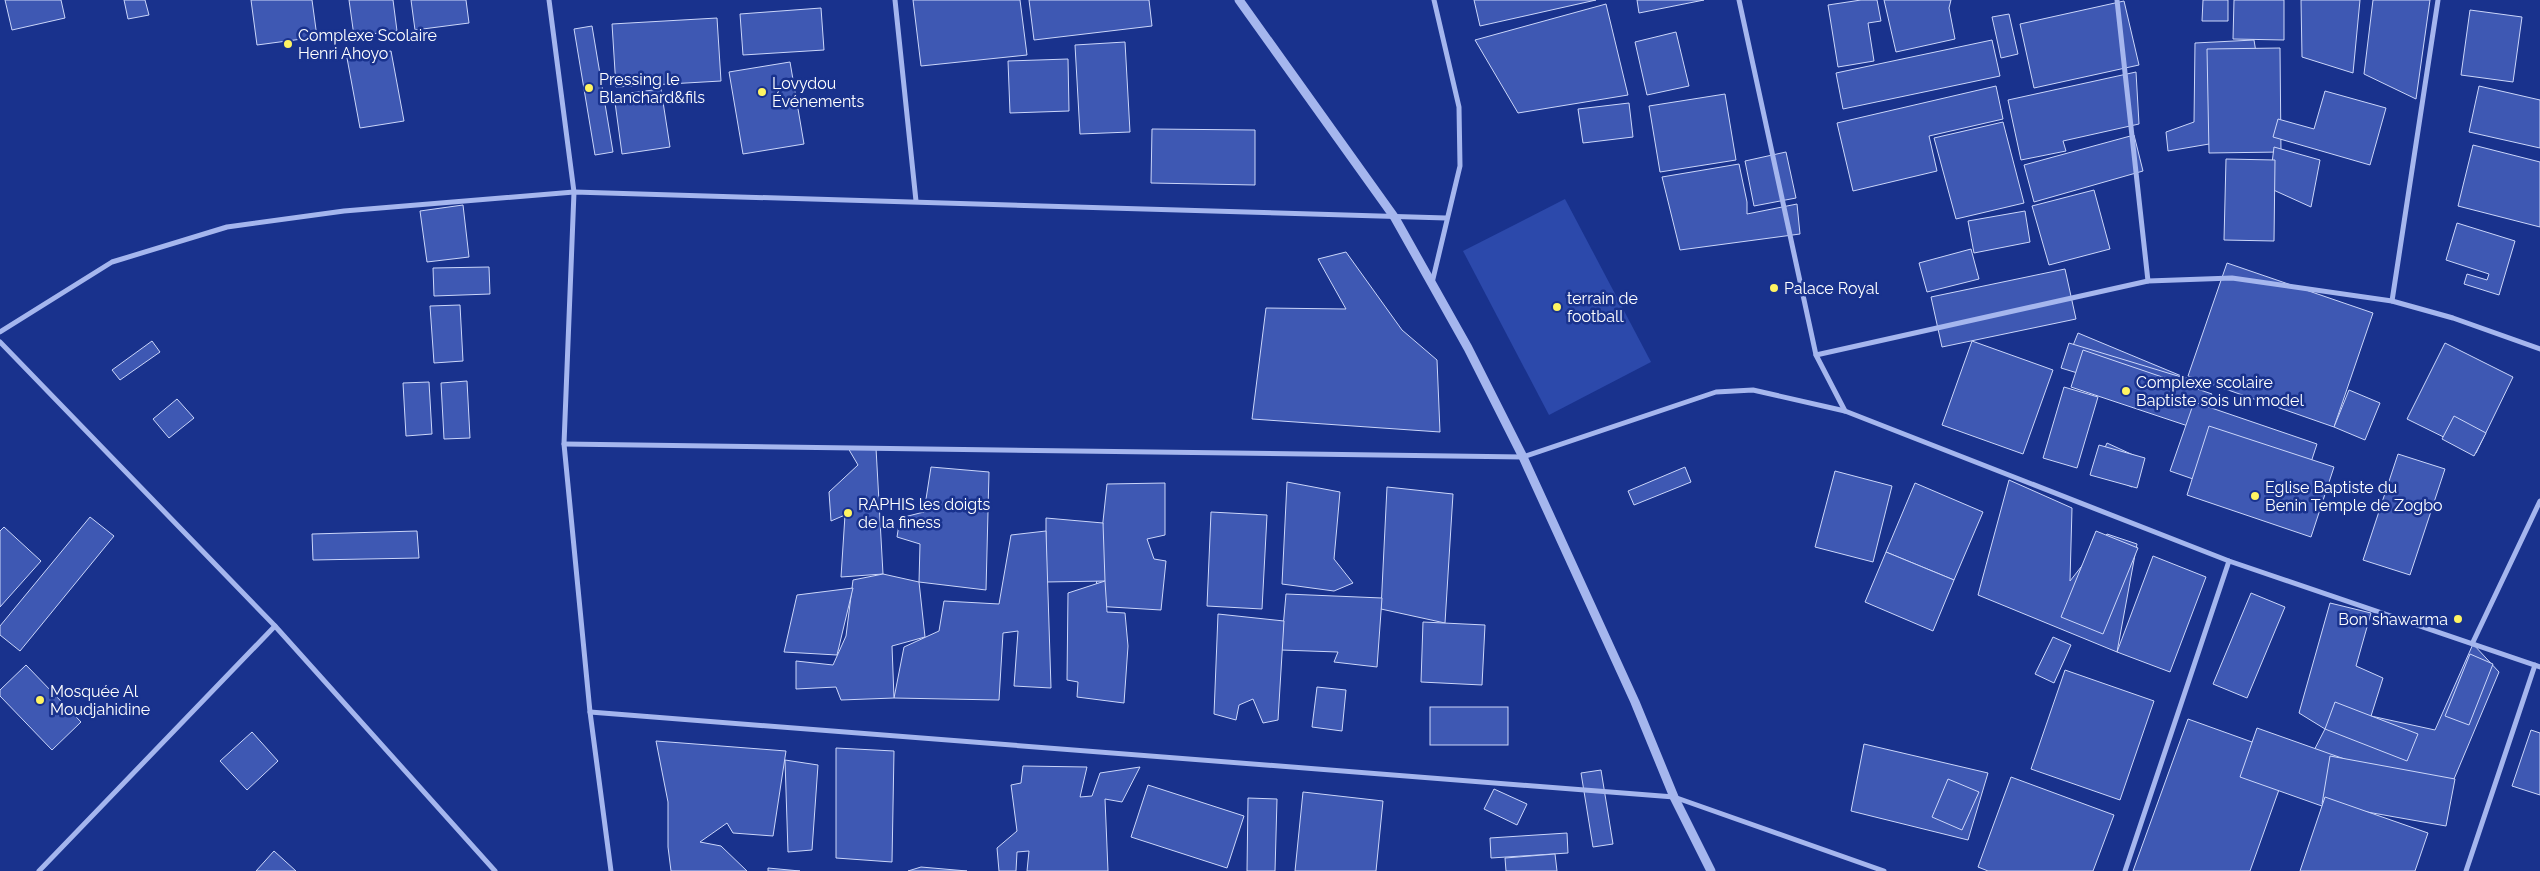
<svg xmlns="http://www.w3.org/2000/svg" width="2540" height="871" font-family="Raleway,sans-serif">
	<rect width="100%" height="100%" fill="#19328d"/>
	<!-- green -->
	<path fill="#2c49ab" d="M1565,199L1651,362L1549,415L1463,251Z"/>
	<!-- building -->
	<g fill="#3e58b3" stroke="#cbd6fa">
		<path d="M5,0H61L65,18L12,30Z"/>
		<path d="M124,0H145L149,15L128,19Z"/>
		<path d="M251,0H312L317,37L257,45Z"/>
		<path d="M349,0H393L397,31L354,36Z"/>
		<path d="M411,0H466L469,23L415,30Z"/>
		<path d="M913,0H1020L1027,55L921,66Z"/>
		<path d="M1029,0H1149L1152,26L1034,40Z"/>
		<path d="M1474,0H1596L1480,26Z"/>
		<path d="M1637,0H1704L1639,13Z"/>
		<path d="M1861,0H1877L1881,21L1868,23L1874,61L1838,67L1828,5Z"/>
		<path d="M1884,0H1951L1949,8L1955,39L1896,52Z"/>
		<path d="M2203,0H2228V21H2202Z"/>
		<path d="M2234,0H2284V40L2233,39Z"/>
		<path d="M2301,0H2360L2353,73L2302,57Z"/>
		<path d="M2373,0H2430L2416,99L2364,74Z"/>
		<path d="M2124,1L2139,65L2034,88L2020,24Z"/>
		<path d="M1606,4L1628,95L1518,113L1475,40Z"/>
		<path d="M821,8L824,50L743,55L740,14Z"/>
		<path d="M2470,10L2522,17L2513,82L2461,75Z"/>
		<path d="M2009,14L2018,54L2001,58L1992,17Z"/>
		<path d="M717,18L721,81L616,87L612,24Z"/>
		<path d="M592,26L613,152L595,155L574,29Z"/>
		<path d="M1676,32L1689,86L1647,95L1635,42Z"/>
		<path d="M1992,40L2000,76L1843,109L1836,73Z"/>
		<path d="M2254,40L2258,65L2274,74L2262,135L2168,151L2166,132L2194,122L2195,43Z"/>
		<path d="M1125,42L1130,132L1080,134L1075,45Z"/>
		<path d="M2280,48L2281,152L2209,153L2207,49Z"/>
		<path d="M391,51L404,121L360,128L347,58Z"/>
		<path d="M1068,59L1069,111L1010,113L1008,61Z"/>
		<path d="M790,62L804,144L743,154L729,72Z"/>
		<path d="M2136,72L2139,124L2063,141L2066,151L2021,160L2008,100Z"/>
		<path d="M1996,86L2003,119L1929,136L1937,171L1853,191L1837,123Z"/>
		<path d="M2479,86L2540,100V148L2469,132Z"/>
		<path d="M661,89L670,147L622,154L614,95Z"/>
		<path d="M2325,91L2386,108L2370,165L2273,137L2278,119L2314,129Z"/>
		<path d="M1725,94L1736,160L1660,172L1649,106Z"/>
		<path d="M1629,103L1633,137L1583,143L1578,109Z"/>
		<path d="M2003,122L2024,203L1956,219L1934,138Z"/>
		<path d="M1152,129L1255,130V185L1151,183Z"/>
		<path d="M2134,135L2143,171L2034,202L2024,165Z"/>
		<path d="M2473,145L2540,162V227L2458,206Z"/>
		<path d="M2274,147L2320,160L2311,207L2269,188Z"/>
		<path d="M1786,152L1796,198L1754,206L1745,161Z"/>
		<path d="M2226,159L2275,160L2274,241L2224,240Z"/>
		<path d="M1739,164L1747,202V214L1797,204L1800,234L1680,250L1662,177Z"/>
		<path d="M2094,190L2110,249L2049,265L2032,206Z"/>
		<path d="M463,205L469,257L427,262L420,211Z"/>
		<path d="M2025,211L2030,242L1974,253L1968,221Z"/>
		<path d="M2457,223L2515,241L2499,295L2464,284L2467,274L2487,280L2489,274L2446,260Z"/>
		<path d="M1971,249L1979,279L1927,292L1919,263Z"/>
		<path d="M1346,252L1402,330L1437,360L1440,432L1252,419L1266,308L1346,309L1318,259Z"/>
		<path d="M2227,263L2373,313L2334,427L2188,376Z"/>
		<path d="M489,267L490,294L434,296L433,268Z"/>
		<path d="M2065,269L2076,319L1942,347L1931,297Z"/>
		<path d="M460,305L463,361L434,363L430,306Z"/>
		<path d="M2078,333L2191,380L2181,404L2068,358Z"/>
		<path d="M152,341L160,352L120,380L112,370Z"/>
		<path d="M1972,341L2053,370L2023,454L1942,425Z"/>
		<path d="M2069,343L2191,380L2183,405L2061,368Z"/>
		<path d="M2445,343L2513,377L2476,453L2407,419Z"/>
		<path d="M2083,350L2212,394L2200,430L2071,387Z"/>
		<path d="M467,381L470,438L444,439L441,383Z"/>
		<path d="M429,382L432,434L406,436L403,383Z"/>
		<path d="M2064,387L2098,397L2077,468L2043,458Z"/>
		<path d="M2349,390L2380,403L2365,440L2334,427Z"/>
		<path d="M177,399L194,418L169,438L153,419Z"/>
		<path d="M2194,402L2317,444L2294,514L2170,471Z"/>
		<path d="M2454,416L2486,433L2474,456L2442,439Z"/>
		<path d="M2209,426L2334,467L2311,537L2187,495Z"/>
		<path d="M2107,443L2144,460L2132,487L2095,470Z"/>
		<path d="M2099,445L2145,458L2137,488L2090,475Z"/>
		<path d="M848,448H876L883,574L841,577L845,515L831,521L829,492L858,465Z"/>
		<path d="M2398,454L2445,469L2410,575L2363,560Z"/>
		<path d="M931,467L989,472L986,590L919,582L920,544L897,537L900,518L924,512Z"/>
		<path d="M1685,467L1691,482L1634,505L1628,491Z"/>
		<path d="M1835,471L1892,486L1873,562L1815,547Z"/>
		<path d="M2009,480L2072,508L2070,581L2107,534L2137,544L2117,652L1978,595Z"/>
		<path d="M1287,482L1340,492L1334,559L1353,583L1334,591L1282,584Z"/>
		<path d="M1165,483V535L1147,539L1154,559L1166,561L1161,610L1094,606L1107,484Z"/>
		<path d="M1915,483L1983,512L1954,580L1886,552Z"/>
		<path d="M1387,487L1453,494L1445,623L1381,609Z"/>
		<path d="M1211,512L1267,515L1262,609L1207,606Z"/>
		<path d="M90,517L114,536L20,651L0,635V626Z"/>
		<path d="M1046,518L1103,523L1105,581L1046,582Z"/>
		<path d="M4,527L41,561L0,607V531Z"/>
		<path d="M417,531L419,558L313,560L312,534Z"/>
		<path d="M1046,531L1051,688L1014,686L1018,631L1003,633L999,700L894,698L904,647L939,631L944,601L999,604L1011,535Z"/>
		<path d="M2096,531L2138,548L2103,634L2061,617Z"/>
		<path d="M1886,552L1954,580L1933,631L1865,602Z"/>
		<path d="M2153,556L2206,577L2170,672L2117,652Z"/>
		<path d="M883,574L919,582L925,637L892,646L894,698L841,700L836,687L796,689V661L833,665L846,636L853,580Z"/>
		<path d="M1105,581L1107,612L1125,613L1128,646L1124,703L1077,697L1078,682L1067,680L1068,593Z"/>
		<path d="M853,588L837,655L784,652L797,595Z"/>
		<path d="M2251,593L2285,607L2247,698L2213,684Z"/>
		<path d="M1286,594L1382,598L1377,667L1334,662L1338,652L1281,650Z"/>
		<path d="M2330,603L2371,613L2356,666L2383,678L2371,716L2435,730L2473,644L2499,672L2441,810L2308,762L2325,729L2299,713Z"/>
		<path d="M1218,614L1284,621L1278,720L1263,723L1253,699L1239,705L1236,720L1214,714Z"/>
		<path d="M1423,622L1485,625L1482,685L1421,682Z"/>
		<path d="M2053,637L2071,645L2054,683L2035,674Z"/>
		<path d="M2470,654L2493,664L2469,725L2445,716Z"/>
		<path d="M26,665L81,722L52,750L0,696V690Z"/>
		<path d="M2065,670L2154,701L2120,800L2031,769Z"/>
		<path d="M1317,687L1346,690L1342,731L1312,727Z"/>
		<path d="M2335,702L2418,734L2407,761L2325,729Z"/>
		<rect x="1430" y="707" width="78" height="38"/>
		<path d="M2188,719L2291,756L2250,871H2133Z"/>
		<path d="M2257,728L2384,773L2367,822L2240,777Z"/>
		<path d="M2531,730L2540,733V795L2512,786Z"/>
		<path d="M252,732L278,761L247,790L220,761Z"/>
		<path d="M656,741L786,751L773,836L733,833L727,823L700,842L721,846L747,871H671L668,847V802Z"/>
		<path d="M1864,744L1988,773L1968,840L1851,811Z"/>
		<path d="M836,748L894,751L892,862L836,858Z"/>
		<path d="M2330,756L2455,779L2446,826L2322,804Z"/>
		<path d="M785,760L818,765L812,850L788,852Z"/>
		<path d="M1023,766L1087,767L1080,797L1092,796L1100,773L1140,767L1122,802L1105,799L1108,871H1027L1029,851L1017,852L1016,871H999L997,848L1017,831L1011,785L1021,783Z"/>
		<path d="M1601,770L1613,844L1593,847L1581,773Z"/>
		<path d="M2011,777L2114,815L2093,871H1988L1978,867Z"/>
		<path d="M1948,779L1979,792L1962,830L1932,817Z"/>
		<path d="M1148,785L1244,816L1227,868L1131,837Z"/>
		<path d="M1494,789L1527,804L1517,825L1484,809Z"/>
		<path d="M1303,792L1383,801L1376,871H1295Z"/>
		<path d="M2325,797L2428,833L2415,871H2300Z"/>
		<path d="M1248,798L1277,799L1275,871H1247Z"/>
		<path d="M1567,833L1568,853L1491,858L1490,838Z"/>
		<path d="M274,851L296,871H256Z"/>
		<path d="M1555,854L1557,871H1506L1505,858Z"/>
		<path d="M921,867L967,871H908Z"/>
		<path d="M768,868L800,871H768Z"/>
	</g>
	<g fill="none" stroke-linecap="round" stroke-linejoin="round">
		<!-- minor -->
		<g stroke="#a5b6ee" stroke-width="5">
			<path d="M549,0L574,192L564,444L590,712L611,871"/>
			<path d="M895,0L916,201"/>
			<path d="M1739,0L1816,355L1845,411"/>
			<path d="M2117,0L2148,281"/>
			<path d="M1432,283L1460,166L1459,107L1434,0"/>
			<path d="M2392,301L2438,0"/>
			<path d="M0,332L112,262L227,227L344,211L574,192L1446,218"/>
			<path d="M0,342L275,626L495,871"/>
			<path d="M1816,355L2148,281L2232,278L2392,301L2453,318L2540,349"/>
			<path d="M564,444L1523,457L1716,392L1753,390L1845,411L2229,561L2540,667"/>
			<path d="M2473,642L2540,501"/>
			<path d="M590,712L1674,797L1884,871"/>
			<path d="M39,871L275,626"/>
			<path d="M2125,871L2229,561"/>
			<path d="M2466,871L2535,665"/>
		</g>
		<!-- tertiary -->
		<path stroke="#a5b6ee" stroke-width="9" d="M1239,0L1395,218L1468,348L1523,457L1635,702L1674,797L1711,871"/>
	</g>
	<!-- markers -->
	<g fill="#fff462" stroke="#19328d" stroke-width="2">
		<circle cx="288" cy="44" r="5"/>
		<circle cx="589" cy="88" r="5"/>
		<circle cx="762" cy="92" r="5"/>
		<circle cx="1774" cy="288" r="5"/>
		<circle cx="1557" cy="307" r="5"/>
		<circle cx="2126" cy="391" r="5"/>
		<circle cx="2255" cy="496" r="5"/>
		<circle cx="848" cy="513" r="5"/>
		<circle cx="2458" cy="619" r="5"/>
		<circle cx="40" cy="700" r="5"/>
	</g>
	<g text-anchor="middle" stroke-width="5" stroke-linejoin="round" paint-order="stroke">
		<!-- poi labels -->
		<g font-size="16" fill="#fff" stroke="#19328d" text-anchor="start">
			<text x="298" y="41">Complexe Scolaire<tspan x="298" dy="18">Henri Ahoyo</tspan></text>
			<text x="599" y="85">Pressing le<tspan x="599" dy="18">Blanchard&amp;fils</tspan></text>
			<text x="772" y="89">Lovydou<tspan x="772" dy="18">Événements</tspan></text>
			<text x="1784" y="294">Palace Royal</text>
			<text x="1567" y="304">terrain de<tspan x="1567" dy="18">football</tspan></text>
			<text x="2136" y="388">Complexe scolaire<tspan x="2136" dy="18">Baptiste sois un model</tspan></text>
			<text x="2265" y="493">Eglise Baptiste du<tspan x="2265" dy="18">Benin Temple de Zogbo</tspan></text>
			<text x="858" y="510">RAPHIS les doigts<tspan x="858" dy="18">de la finess</tspan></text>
			<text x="2448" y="625" text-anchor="end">Bon shawarma</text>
			<text x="50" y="697">Mosquée Al<tspan x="50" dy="18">Moudjahidine</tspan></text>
		</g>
	</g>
</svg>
